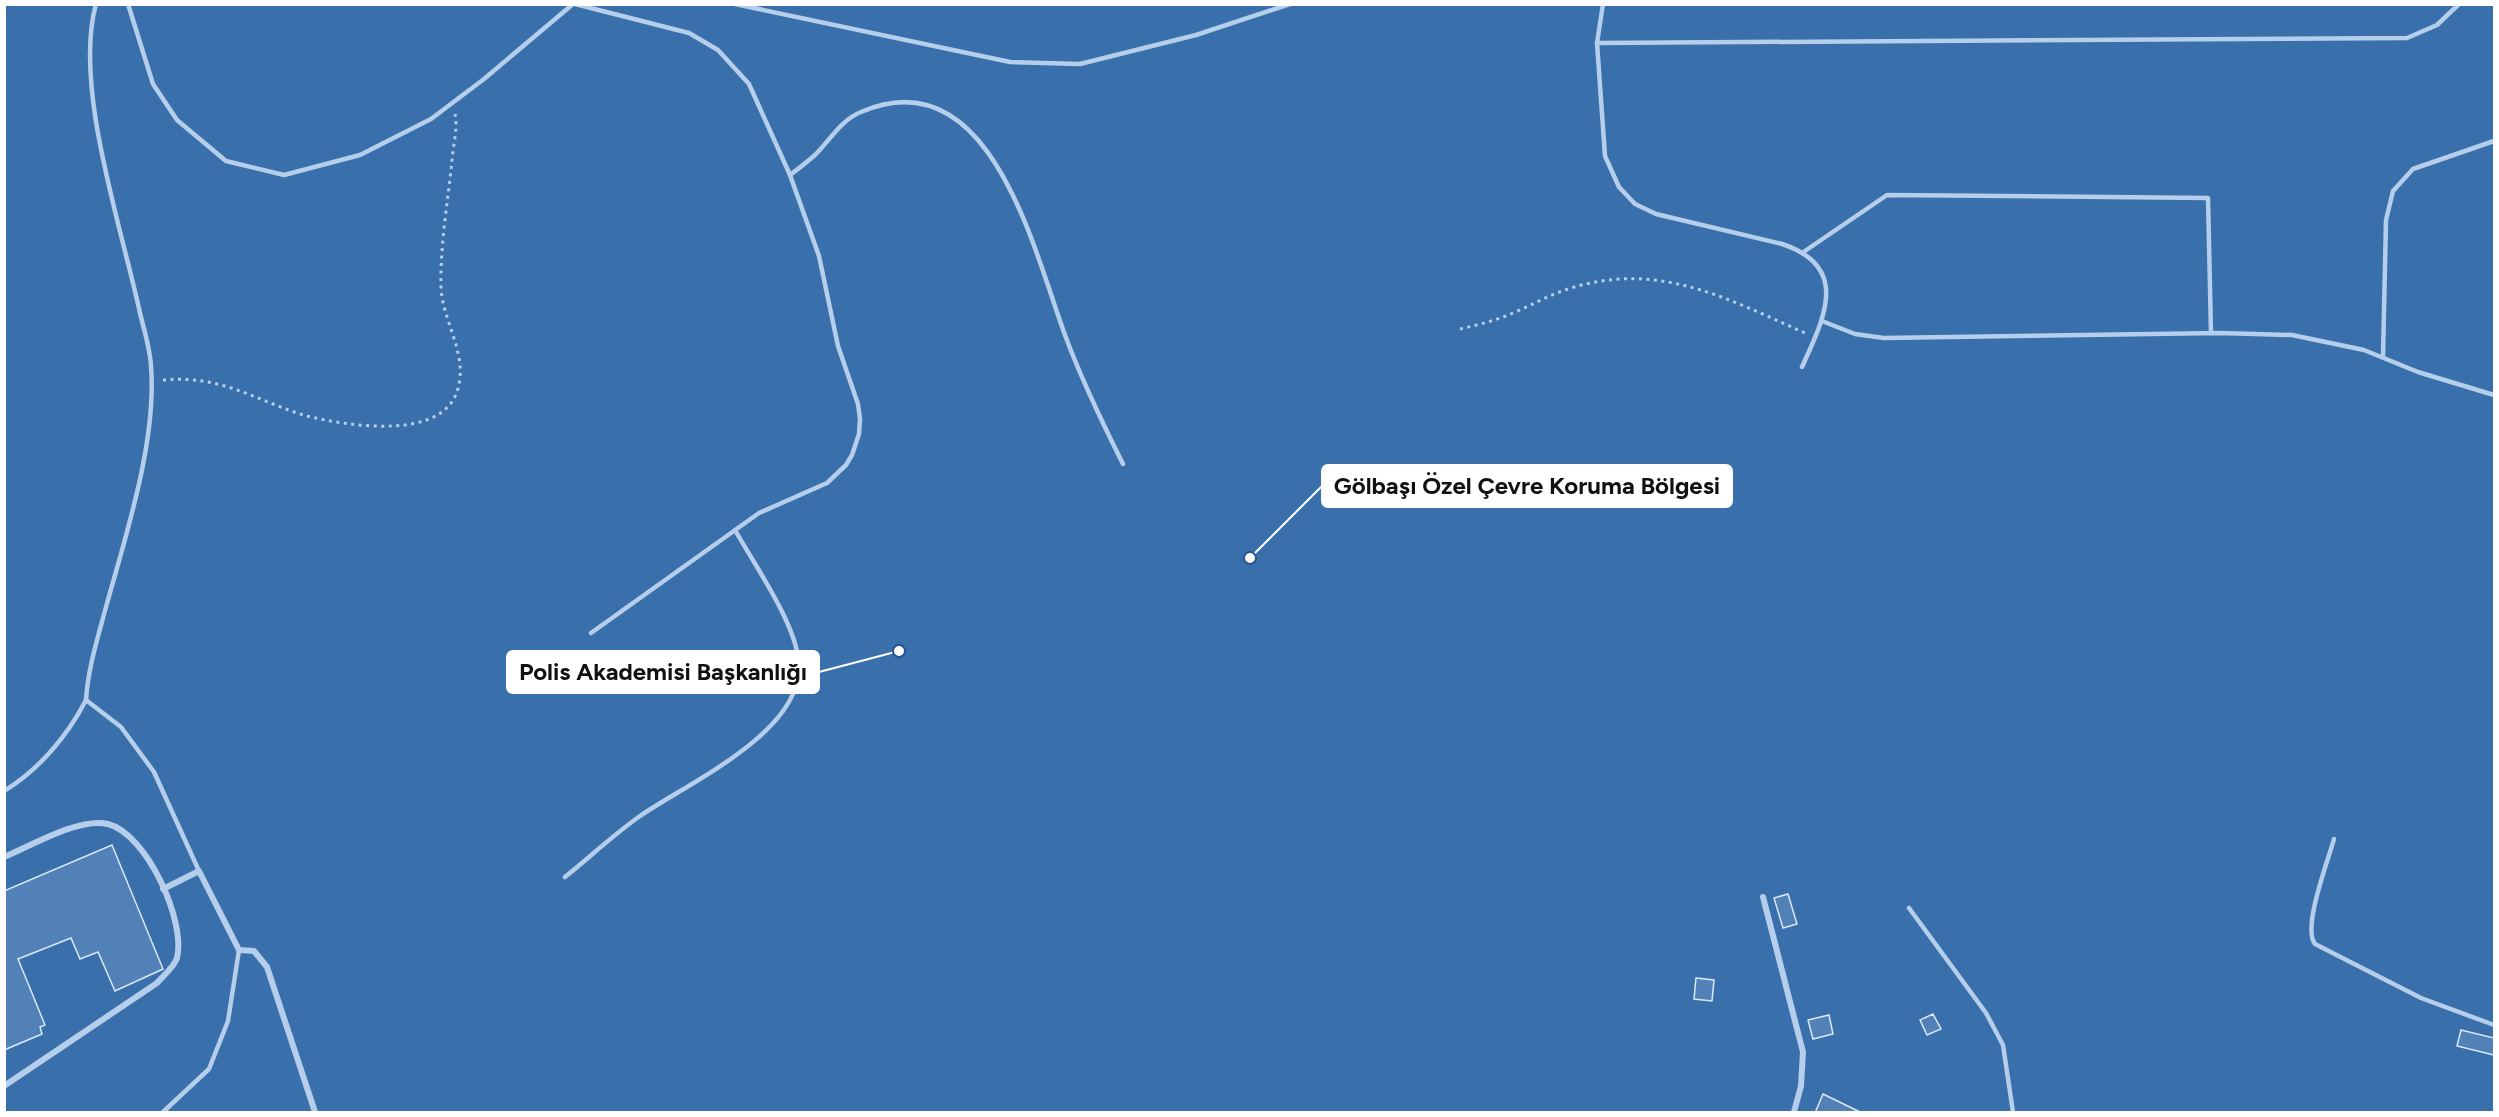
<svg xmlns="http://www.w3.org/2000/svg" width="2499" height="1117" font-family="Figtree,sans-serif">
	<rect width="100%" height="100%" fill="#25558e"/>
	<!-- green -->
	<rect fill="#396fab" x="5" y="5" width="2489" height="1107"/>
	<!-- building -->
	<g fill="#5181b7" stroke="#dae8f8" stroke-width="1.5">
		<path d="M112,845L163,969L115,991L98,952L80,959L71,938L18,959L45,1025L40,1027L42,1034L4,1050V891Z"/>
		<path d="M1788,894L1797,924L1783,928L1774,898Z"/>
		<path d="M1696,978L1714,980L1712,1001L1694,999Z"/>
		<path d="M1933,1014L1941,1029L1927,1035L1920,1020Z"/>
		<path d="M1829,1015L1833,1034L1813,1039L1808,1020Z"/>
		<path d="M2461,1030L2494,1038V1055L2457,1046Z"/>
		<path d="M1823,1094L1862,1113H1815Z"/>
	</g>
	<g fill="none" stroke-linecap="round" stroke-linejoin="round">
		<!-- path -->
		<g stroke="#b5ceeb" stroke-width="3" stroke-dasharray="3 4.5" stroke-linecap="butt">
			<path d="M1460,329C1478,325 1497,320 1513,313C1532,305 1549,295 1568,289C1657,260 1726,298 1805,333"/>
			<path d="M163,380C182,378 202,380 221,385C251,393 278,408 307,416C348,426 449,443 459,384C466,351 442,319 441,287C440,245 448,201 452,160C453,146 458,128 455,114"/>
		</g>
		<!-- service -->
		<g stroke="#b5ceeb" stroke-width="4.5">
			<path d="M96,4C73,86 122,229 140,313C144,330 150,348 151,366C157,440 126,535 106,607C98,637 88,668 86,700L121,727L154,772L199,871"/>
			<path d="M128,4L153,84L177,120L226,161L284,175L360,155L431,119L484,79L573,4"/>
			<path d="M575,4L689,33L718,50L749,84L790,175L819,256L838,346L858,404L860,419L859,434L852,455L846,465L827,483L759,513L591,633"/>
			<path d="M735,4L1010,62L1080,64L1196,35L1290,4"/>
			<path d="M1603,4L1597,43L1605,156L1619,187L1635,204L1656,214L1782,244C1852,267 1823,320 1802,367"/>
			<path d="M1597,43L2407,38L2437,25L2459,4"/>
			<path d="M790,175C798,169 807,162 815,155C830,140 841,120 861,112C991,56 1034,252 1065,335C1081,379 1102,422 1123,464"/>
			<path d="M1802,253L1887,195L2208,198L2211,333"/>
			<path d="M1822,321L1855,334L1884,338L2220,333L2292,335L2364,350L2418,372L2494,395"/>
			<path d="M2383,357L2386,220L2393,191L2413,169L2494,141"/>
			<path d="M4,791C39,770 68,735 86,700"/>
			<path d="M2334,839C2328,861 2302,928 2315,944L2421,998L2494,1025"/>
			<path d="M565,877C590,857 613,835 640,816C688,783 796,735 799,670C801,630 755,566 735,530"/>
			<path d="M1909,908L1986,1013L2003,1045L2013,1112"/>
			<path d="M163,1112L209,1069L228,1021L239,950"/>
		</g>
		<!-- minor -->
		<g stroke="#b5ceeb" stroke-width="6">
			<path d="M4,857C31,846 79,817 108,824C147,834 186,921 177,958C175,966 163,976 157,983L4,1086"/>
			<path d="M163,889L199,871L239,950L254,951L267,967L315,1112"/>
			<path d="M1763,897L1803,1052L1801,1086L1794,1112"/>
		</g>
	</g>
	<!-- callouts -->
	<path fill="none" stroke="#fff" stroke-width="2" d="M1250 558L1322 486M899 651L819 672"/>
	<g fill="#fff" stroke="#25558e" stroke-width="2">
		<circle cx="1250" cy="558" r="6"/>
		<circle cx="899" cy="651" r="6"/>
	</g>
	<g fill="#fff" stroke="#fff" stroke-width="2">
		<rect x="1322" y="465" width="410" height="42" rx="6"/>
		<rect x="507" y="651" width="312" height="42" rx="6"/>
	</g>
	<g font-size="24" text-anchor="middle" font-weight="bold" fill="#111">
		<text x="1527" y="494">Gölbaşı Özel Çevre Koruma Bölgesi</text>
		<text x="663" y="680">Polis Akademisi Başkanlığı</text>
	</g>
	<!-- border -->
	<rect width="2499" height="1117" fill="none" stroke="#ffffff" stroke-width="12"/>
</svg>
